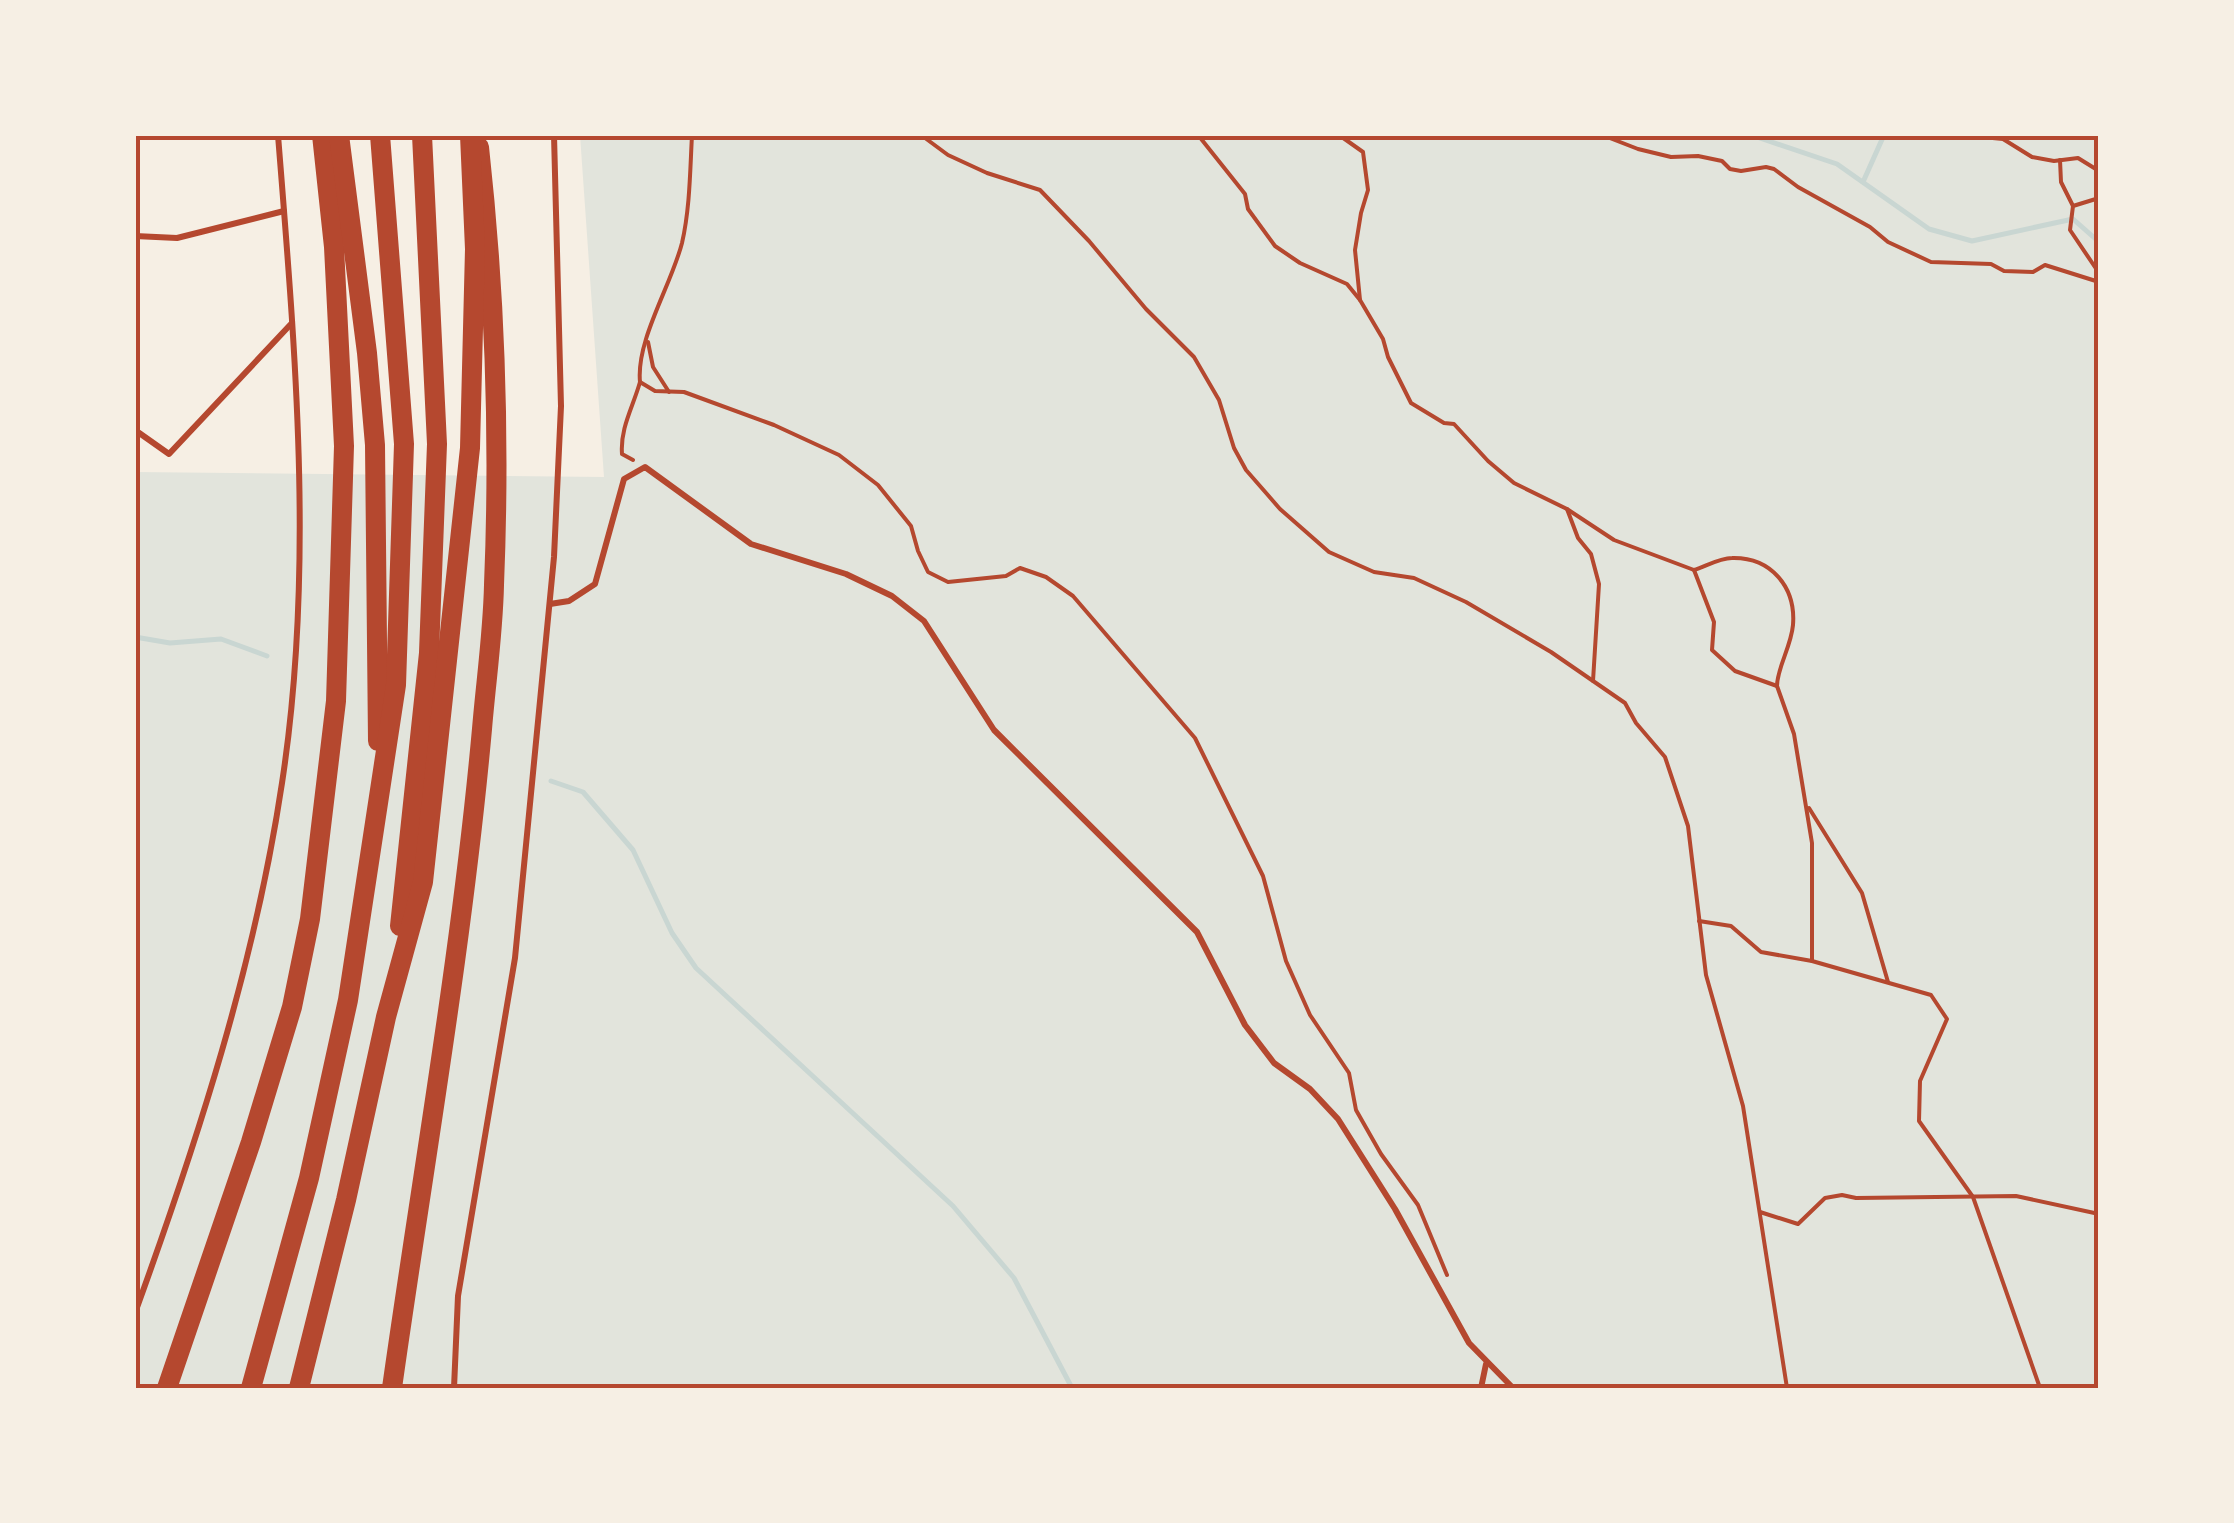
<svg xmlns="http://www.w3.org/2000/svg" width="2234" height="1523" font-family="'Libre Baskerville',serif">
	<rect width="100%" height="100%" fill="#f6efe4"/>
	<!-- green -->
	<path fill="#e2e4dc" d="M580,135H2099V1388H135V472L604,477Z"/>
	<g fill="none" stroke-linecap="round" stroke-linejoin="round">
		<!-- stream -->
		<g stroke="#c9d6d2" stroke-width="5">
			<path d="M1751,135L1837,164L1929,229L1972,241L2073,219L2099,242"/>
			<path d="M1863,182L1884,135"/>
			<path d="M135,637L170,643L221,639L267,656"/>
			<path d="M551,781L583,792L633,850L672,933L696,968L953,1206L1014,1278L1072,1388"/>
		</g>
		<!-- path -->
		<g stroke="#b5482f" stroke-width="4">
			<path d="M921,135L948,155L987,173L1040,190L1089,241L1146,309L1194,357L1219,400L1234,448L1246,470L1280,509L1329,552L1374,572L1414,578L1466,602L1551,652L1625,703L1636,723L1665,757L1688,826L1706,975L1743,1106L1787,1388"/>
			<path d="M1198,135L1245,194L1248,209L1275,246L1300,263L1347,284L1360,300"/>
			<path d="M1339,135L1363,152L1368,190L1361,213L1355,250L1360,300L1383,339L1388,357L1411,403L1444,423L1454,424L1488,461L1514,483L1567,509L1578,538L1591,554L1599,584L1593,681"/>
			<path d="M1602,135L1638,149L1671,157L1698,156L1722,161L1730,169L1741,171L1766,167L1774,169L1798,187L1870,227L1888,242L1931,262L1991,264L2004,271L2033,272L2045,265L2099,282"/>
			<path d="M1961,135L2003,139L2032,157L2054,161L2078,158L2099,171"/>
			<path d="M2060,160L2061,182L2073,206"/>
			<path d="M2099,198L2073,206L2070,230L2099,273"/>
			<path d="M648,342L653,367L669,392"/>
			<path d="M640,382C636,340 671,286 682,243C690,208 690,171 692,135"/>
			<path d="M633,460L622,454C620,428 633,407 640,382L655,391L684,392L774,425L839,455L878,485L911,526L918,551L928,572L948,582L1006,576L1020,568L1046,577L1073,596L1195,738L1263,876L1286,961L1310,1015L1349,1073L1356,1110L1381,1154L1418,1205L1447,1275"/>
			<path d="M1567,509L1614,540L1694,570L1714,622L1712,650L1735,671L1777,686L1794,734L1812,843V961L1931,995L1947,1019L1920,1081L1919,1121L1973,1197L2040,1388"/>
			<path d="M1694,570C1706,566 1720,558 1732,558C1771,557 1796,587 1793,625C1791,647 1777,668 1777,686"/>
			<path d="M1809,808L1862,893L1888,982"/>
			<path d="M1699,921L1731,926L1761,952L1812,961"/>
			<path d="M1760,1212L1798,1224L1825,1198L1842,1195L1856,1198L2016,1196L2099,1214"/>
		</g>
		<!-- service -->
		<g stroke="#b5482f" stroke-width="6">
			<path d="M135,236L177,238L284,211"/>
			<path d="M135,430L169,454L291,324"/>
			<path d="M550,604L569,601L595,584L624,479L645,467L751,544L846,574L892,596L924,621L994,730L1197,932L1245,1025L1274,1063L1310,1089L1338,1119L1395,1209L1469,1343L1513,1388"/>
			<path d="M135,1313C197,1142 255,964 282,783C315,568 295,350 278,135"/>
			<path d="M454,1388L458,1296L515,958L554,557L561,406L554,135"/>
			<path d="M1481,1388L1486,1364"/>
		</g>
		<!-- trunk -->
		<g stroke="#b5482f" stroke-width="20">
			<path d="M167,1388L251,1142L292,1007L310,919L336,701L344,446L334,247L322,135"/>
			<path d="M392,1388C423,1168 462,950 482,729C486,681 493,633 494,585C500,440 495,292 479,147"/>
		</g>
		<!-- motorway -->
		<g stroke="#b5482f" stroke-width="20">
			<path d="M339,135L367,353L375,445L378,741"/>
			<path d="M400,926L429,653L437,444L422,135"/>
			<path d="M251,1388L309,1178L348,1000L396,685L404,444L380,135"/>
			<path d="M299,1388L346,1200L386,1017L423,882L470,448L475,249L470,135"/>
		</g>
	</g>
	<!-- border -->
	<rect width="2234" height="1523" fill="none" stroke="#f6efe4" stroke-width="275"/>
	<rect x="138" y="138" width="1958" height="1248" fill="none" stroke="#b5482f" stroke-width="4"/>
</svg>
